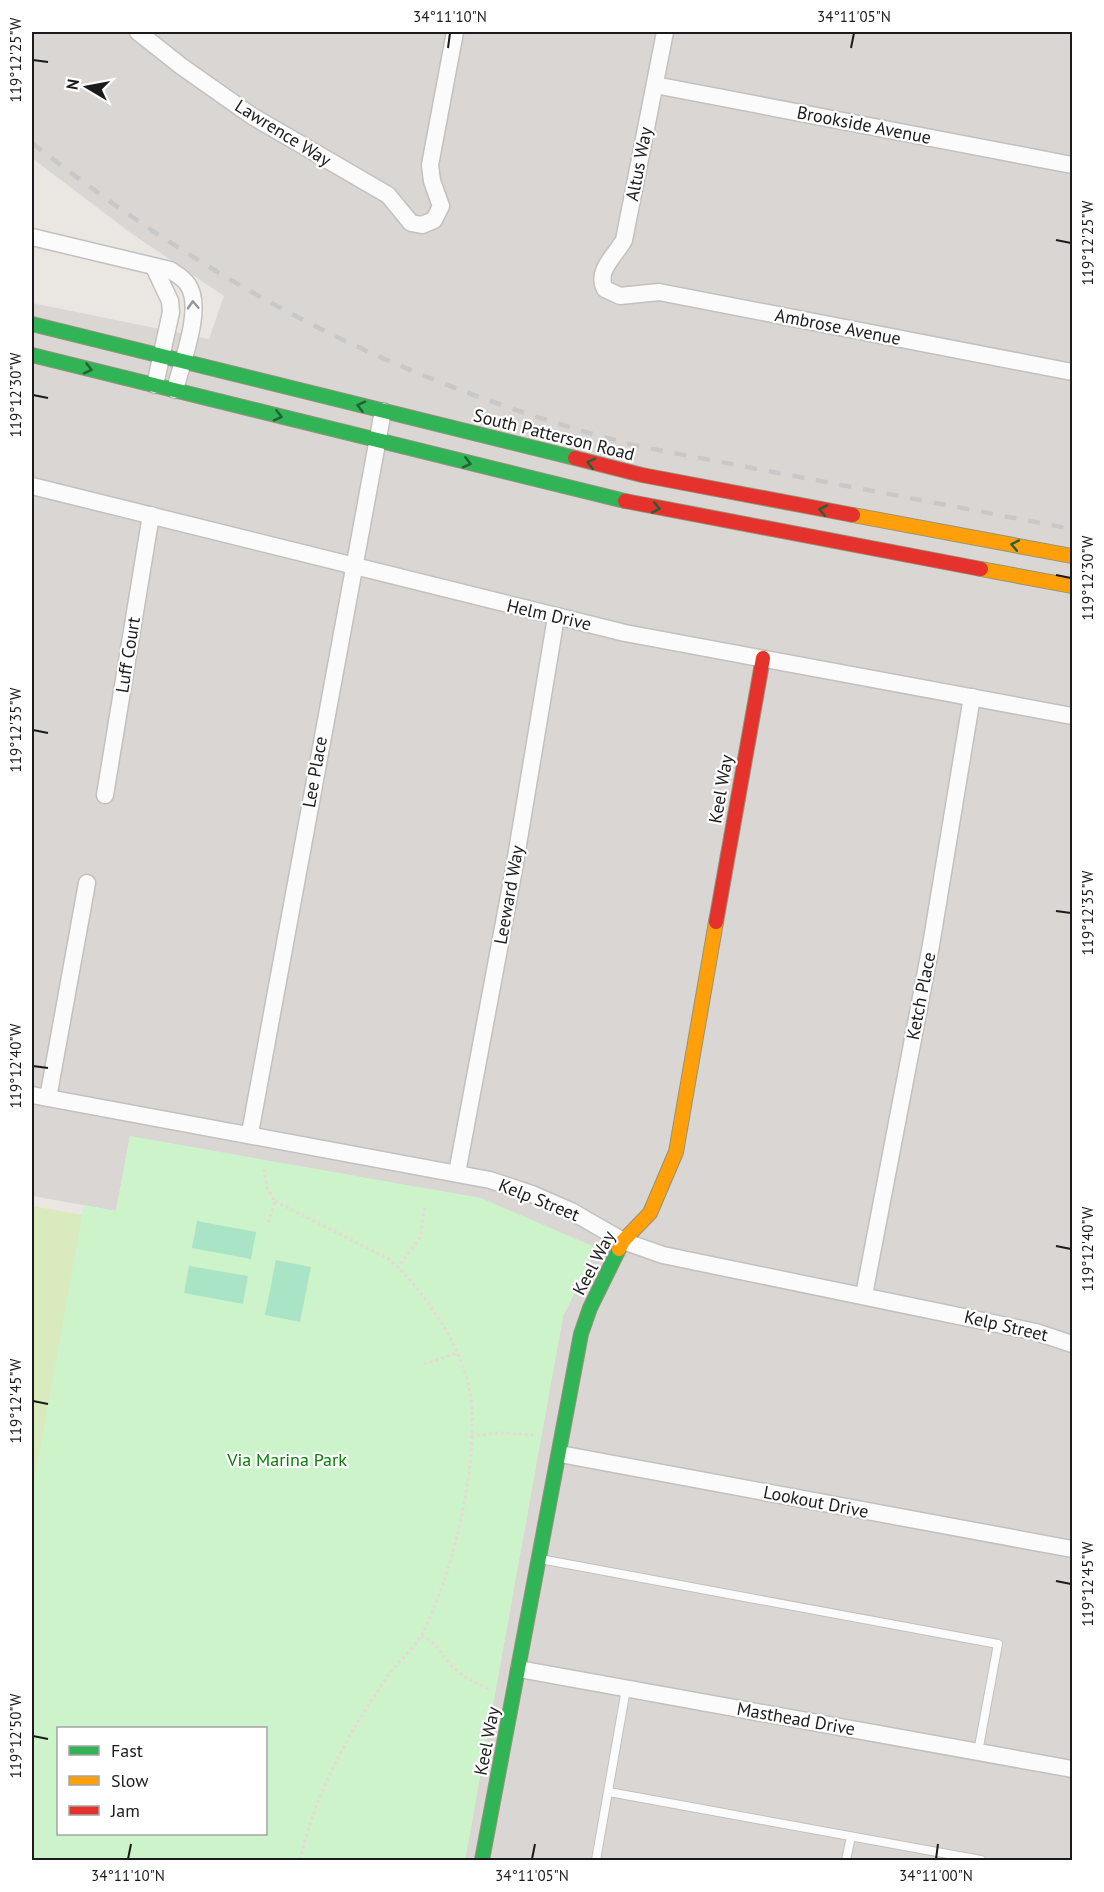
<svg xmlns="http://www.w3.org/2000/svg" width="1104" height="1892" font-family="'PT Sans',sans-serif">
	<rect width="100%" height="100%" fill="#eae6e2"/>
	<!-- residential -->
	<path fill="#d9d6d4" d="M32,32H1072V1860H465L563,1316L597,1248L130,1136L116,1211L32,1196V303L209,339L224,296L128,231L32,158Z"/>
	<!-- grass -->
	<path fill="#d9eabe" d="M32,1206L101,1218L32,1618Z"/>
	<!-- park -->
	<path fill="#cdf3ca" fill-rule="evenodd" d="M130,1136L481,1198L597,1248L563,1316L465,1860H32V1495L84,1205L116,1211ZM58,1728H266V1834H58Z"/>
	<!-- pitch -->
	<g fill="#aae4c7">
		<path d="M197,1221L256,1232L251,1259L192,1248Z"/>
		<path d="M276,1260L311,1267L300,1322L265,1315Z"/>
		<path d="M189,1266L248,1276L243,1304L184,1293Z"/>
	</g>
	<g fill="none" stroke-linecap="round" stroke-linejoin="round">
		<defs>
			<g id="lane">
				<path d="M540,1559L998,1644L978,1752"/>
				<path d="M609,1792L981,1860"/>
				<path d="M596,1860L626,1689"/>
				<path d="M846,1860L851,1837"/>
			</g>
			<g id="street">
				<path d="M138,32L181,66L252,116L388,195L411,223L422,225L434,220L441,206L432,181L430,165L455,32"/>
				<path d="M665,32L624,240C616,255 595,271 605,289L620,296L659,292L1072,372"/>
				<path d="M655,85L1072,165"/>
				<path d="M32,237L170,270C176,274 184,278 188,285C204,308 181,364 175,390"/>
				<path d="M154,267L170,301L171,312L155,385"/>
				<path d="M32,486L625,633L1072,716"/>
				<path d="M105,795L151,515"/>
				<path d="M32,1095L490,1180L532,1194L571,1211L623,1241L663,1255L1036,1332L1072,1344"/>
				<path d="M48,1098L87,883"/>
				<path d="M250,1133L383,411"/>
				<path d="M457,1173L514,869L556,617"/>
				<path d="M864,1295L931,945L972,697"/>
				<path d="M560,1454L1072,1549"/>
				<path d="M519,1669L1072,1769"/>
			</g>
			<g id="fast">
				<path d="M32,324L575,458"/>
				<path d="M32,355L625,501"/>
				<path d="M482,1860L581,1334L590,1308L619,1249"/>
			</g>
			<g id="slow">
				<path d="M853,515L1072,556"/>
				<path d="M981,569L1072,586"/>
				<path d="M619,1249L623,1241L650,1213L676,1152L716,922"/>
			</g>
			<g id="jam">
				<path d="M575,458L642,475L853,515"/>
				<path d="M625,501L981,569"/>
				<path d="M716,922L763,658"/>
			</g>
		</defs>
		<!-- lane casing -->
		<use href="#lane" stroke="#c2c1bf" stroke-width="10"/>
		<!-- street casing -->
		<use href="#street" stroke="#c2c1bf" stroke-width="19"/>
		<!-- fast casing -->
		<use href="#fast" stroke="#94927a" stroke-width="16"/>
		<!-- slow casing -->
		<use href="#slow" stroke="#94927a" stroke-width="16"/>
		<!-- jam casing -->
		<use href="#jam" stroke="#94927a" stroke-width="16"/>
		<!-- path -->
		<g stroke="#ead7d6" stroke-width="3" stroke-dasharray="3 3" stroke-linecap="butt">
			<path d="M264,1169L267,1188L275,1201L268,1223"/>
			<path d="M275,1201L387,1258L398,1267L420,1238L425,1206"/>
			<path d="M424,1364L457,1353"/>
			<path d="M471,1436L499,1433L533,1435"/>
			<path d="M421,1636C437,1641 440,1654 452,1666C463,1677 475,1683 490,1689"/>
			<path d="M300,1860C315,1793 350,1730 390,1673C400,1660 414,1649 422,1634C453,1576 484,1447 468,1383C456,1338 429,1300 398,1267"/>
		</g>
		<!-- lane -->
		<use href="#lane" stroke="#fcfbfb" stroke-width="8"/>
		<!-- street -->
		<use href="#street" stroke="#fcfbfb" stroke-width="16"/>
		<!-- fast -->
		<use href="#fast" stroke="#30b455" stroke-width="14"/>
		<!-- slow -->
		<use href="#slow" stroke="#ff9f0a" stroke-width="14"/>
		<!-- jam -->
		<use href="#jam" stroke="#e5322d" stroke-width="14"/>
		<!-- rail -->
		<path stroke="#c9c8c8" stroke-width="4.5" stroke-dasharray="12 12" stroke-linecap="butt" d="M32,143C222,292 403,385 637,446L1072,529"/>
	</g>
	<!-- one-way arrows -->
	<defs><path id="oneway-chevron" d="M-2-3.5L2.5 0L-2 3.5" fill="none" stroke-width="1.6" stroke-linecap="round" stroke-linejoin="round" transform="scale(1.5)"/></defs>
	<use stroke="#979696" href="#oneway-chevron" transform="translate(193 305) rotate(-93)"/>
	<g stroke="#246035">
		<use href="#oneway-chevron" transform="translate(88 369) rotate(14)"/>
		<use href="#oneway-chevron" transform="translate(361 406) rotate(-166)"/>
		<use href="#oneway-chevron" transform="translate(278 416) rotate(14)"/>
		<use href="#oneway-chevron" transform="translate(467 463) rotate(14)"/>
		<use href="#oneway-chevron" transform="translate(591 463) rotate(-166)"/>
		<use href="#oneway-chevron" transform="translate(656 508) rotate(11)"/>
		<use href="#oneway-chevron" transform="translate(823 510) rotate(-169)"/>
		<use href="#oneway-chevron" transform="translate(1015 545) rotate(-169)"/>
	</g>
	<!-- ticks -->
	<path fill="none" stroke="#1b1b1b" stroke-width="2" d="M448,48L450,33M851,48L854,33M33,60L48,62M1056,240L1071,243M33,395L48,398M1056,575L1071,578M33,730L48,733M1056,911L1071,913M33,1066L48,1068M1056,1246L1071,1249M33,1401L48,1404M1056,1581L1071,1584M33,1736L48,1739M128,1859L131,1844M532,1859L535,1844M936,1859L938,1844"/>
	<g text-anchor="middle" stroke-width="4.5" stroke-linejoin="round" paint-order="stroke">
		<!-- street labels -->
		<g font-size="18" fill="#1b1b1b" stroke="#fff">
			<text transform="translate(864 125) rotate(11)" y="6">Brookside Avenue</text>
			<text transform="translate(283 133) rotate(32)" y="6">Lawrence Way</text>
			<text transform="translate(639 164) rotate(-79)" y="6">Altus Way</text>
			<text transform="translate(838 327) rotate(11)" y="6">Ambrose Avenue</text>
			<text transform="translate(554 435) rotate(14)" y="6">South Patterson Road</text>
			<text transform="translate(549 615) rotate(13)" y="6">Helm Drive</text>
			<text transform="translate(128 655) rotate(-81)" y="6">Luff Court</text>
			<text transform="translate(315 772) rotate(-80)" y="6">Lee Place</text>
			<text transform="translate(721 789) rotate(-80)" y="6">Keel Way</text>
			<text transform="translate(509 895) rotate(-80)" y="6">Leeward Way</text>
			<text transform="translate(921 996) rotate(-79)" y="6">Ketch Place</text>
			<text transform="translate(539 1200) rotate(22)" y="6">Kelp Street</text>
			<text transform="translate(594 1263) rotate(-62)" y="6">Keel Way</text>
			<text transform="translate(1006 1326) rotate(13)" y="6">Kelp Street</text>
			<text transform="translate(816 1502) rotate(11)" y="6">Lookout Drive</text>
			<text transform="translate(796 1719) rotate(10)" y="6">Masthead Drive</text>
			<text transform="translate(487 1741) rotate(-79)" y="6">Keel Way</text>
		</g>
		<!-- park labels -->
		<g font-size="18" fill="#047e04" stroke="#fff">
			<text x="287" y="1466">Via Marina Park</text>
		</g>
	</g>
	<!-- border -->
	<rect width="1104" height="1892" fill="none" stroke="#ffffff" stroke-width="66"/>
	<!-- legend -->
	<rect x="57" y="1727" width="210" height="108" fill="#ffffff" stroke="#a4a4a4" stroke-width="1.5"/>
	<rect x="69" y="1746" width="30" height="9" fill="#30b455" stroke="#a4a4a4" stroke-width="1.5"/>
	<text x="111" y="1757" font-size="18" fill="#1b1b1b">Fast</text>
	<rect x="69" y="1776" width="30" height="9" fill="#ff9f0a" stroke="#a4a4a4" stroke-width="1.5"/>
	<text x="111" y="1787" font-size="18" fill="#1b1b1b">Slow</text>
	<rect x="69" y="1806" width="30" height="9" fill="#e5322d" stroke="#a4a4a4" stroke-width="1.5"/>
	<text x="111" y="1817" font-size="18" fill="#1b1b1b">Jam</text>
	<!-- north arrow -->
	<g transform="translate(87 87) rotate(280)" stroke="#ffffff" stroke-width="4.5" paint-order="stroke">
	<path d="M0-4.5L10 22L0 15L-10 22Z" fill="#1b1b1b"/>
	<text y="-9" font-size="16" font-weight="bold" text-anchor="middle" fill="#1b1b1b">N</text>
	</g>
	<rect x="33" y="33" width="1038" height="1826" fill="none" stroke="#1b1b1b" stroke-width="2"/>
	<g font-size="15" text-anchor="middle" fill="#1b1b1b">
		<text x="450" y="22">34°11'10"N</text>
		<text x="854" y="22">34°11'05"N</text>
		<text transform="translate(16 60) rotate(-90)" y="5">119°12'25"W</text>
		<text transform="translate(1088 243) rotate(-90)" y="5">119°12'25"W</text>
		<text transform="translate(16 395) rotate(-90)" y="5">119°12'30"W</text>
		<text transform="translate(1088 578) rotate(-90)" y="5">119°12'30"W</text>
		<text transform="translate(16 730) rotate(-90)" y="5">119°12'35"W</text>
		<text transform="translate(1088 913) rotate(-90)" y="5">119°12'35"W</text>
		<text transform="translate(16 1066) rotate(-90)" y="5">119°12'40"W</text>
		<text transform="translate(1088 1249) rotate(-90)" y="5">119°12'40"W</text>
		<text transform="translate(16 1401) rotate(-90)" y="5">119°12'45"W</text>
		<text transform="translate(1088 1584) rotate(-90)" y="5">119°12'45"W</text>
		<text transform="translate(16 1736) rotate(-90)" y="5">119°12'50"W</text>
		<text x="128" y="1881">34°11'10"N</text>
		<text x="532" y="1881">34°11'05"N</text>
		<text x="936" y="1881">34°11'00"N</text>
	</g>
</svg>
